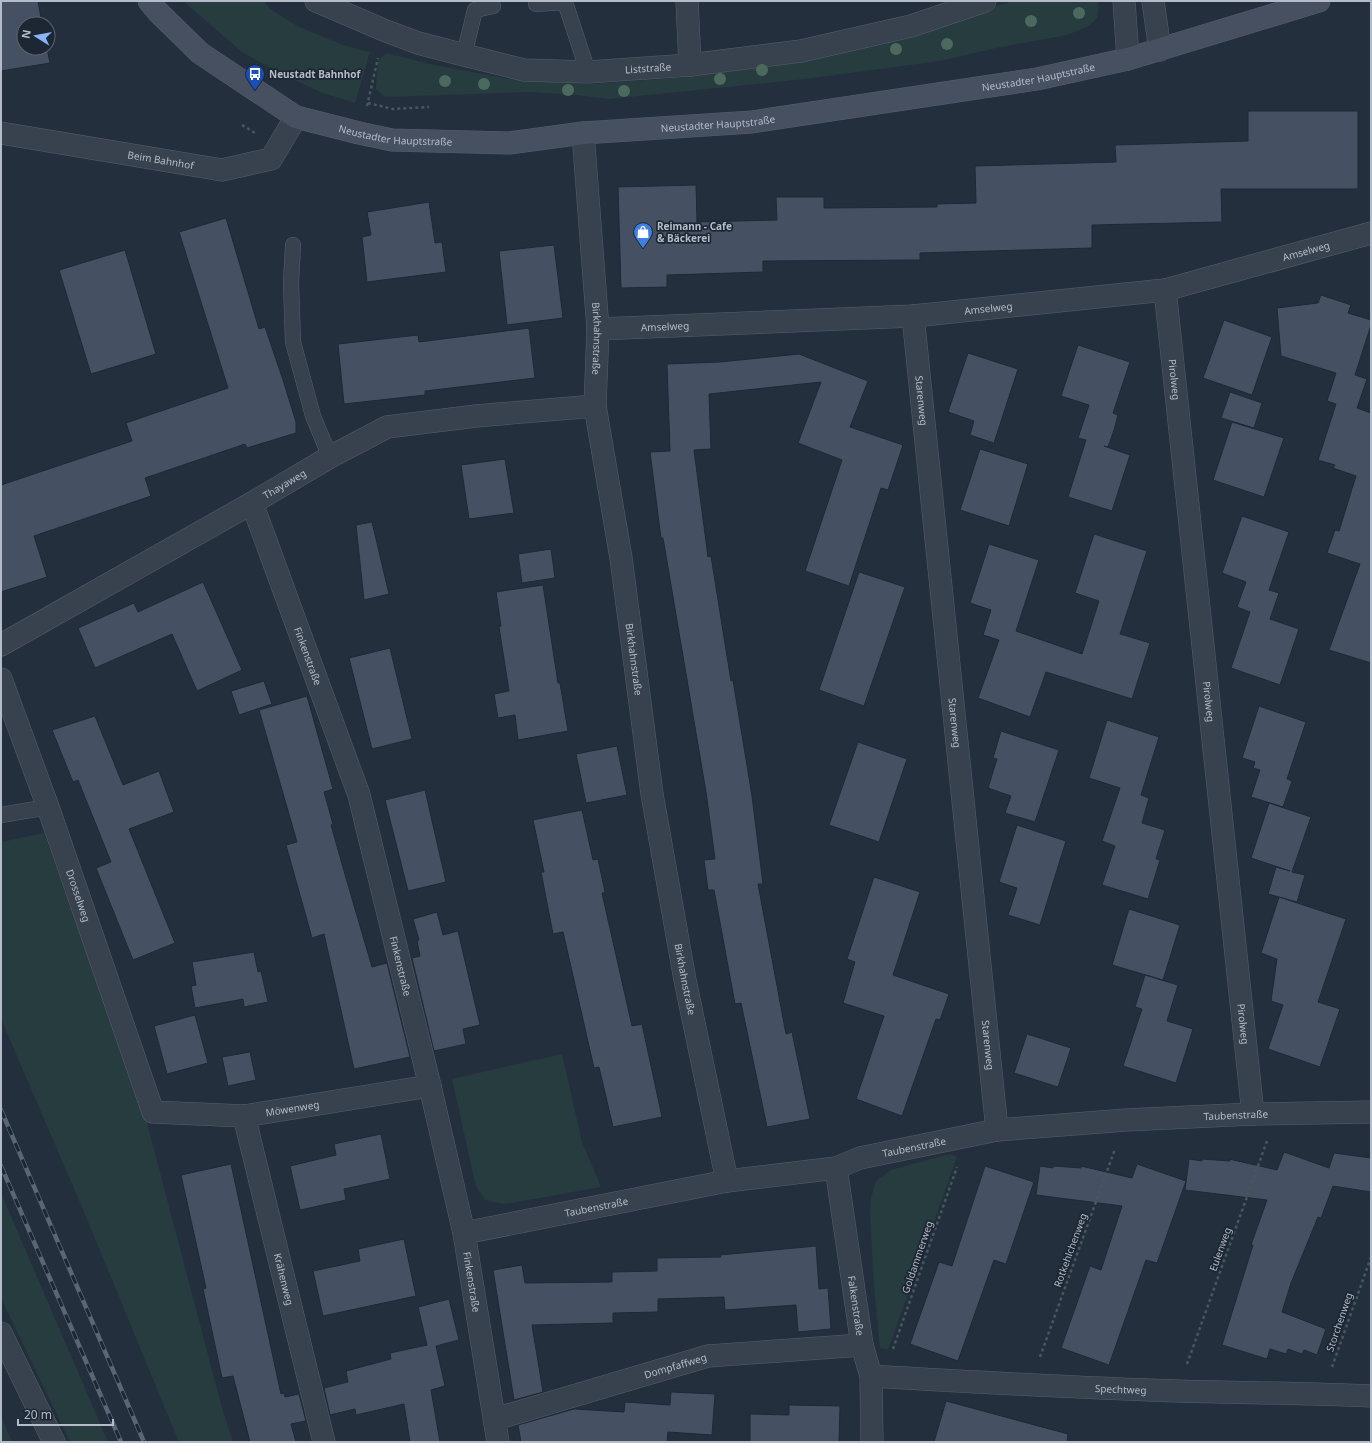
<svg xmlns="http://www.w3.org/2000/svg" width="1372" height="1443" font-family="'Noto Sans',sans-serif">
	<rect width="100%" height="100%" fill="#242f3e"/>
	<!-- green -->
	<g fill="#263c3f">
		<path d="M183,1H264L270,9L299,27L343,45L370,52L355,103L320,92L280,73L242,52Z"/>
		<path d="M1012,1L1099,2L1097,18L1089,26L1067,35L996,48L940,61L805,79L609,99L576,95L528,92L385,97L376,89L378,61L386,53L430,64L509,79L593,84L686,77L788,63L957,19Z"/>
		<path d="M44,833L147,1123L222,1408L233,1442H179L82,1207L1,1019V842Z"/>
		<path d="M562,1054L582,1142L601,1187L505,1204L485,1200L479,1191L475,1183L452,1079Z"/>
		<path d="M950,1154L957,1157L888,1350L880,1348L874,1286L870,1213L871,1198L876,1181L891,1170Z"/>
		<path d="M1,1193L108,1442H70L1,1298Z"/>
		<path d="M1,1416L12,1442H1Z"/>
	</g>
	<!-- building -->
	<g fill="#455162" stroke="#1f2835">
		<path d="M1,1H38L42,24H24V48H47L50,63L1,71Z"/>
		<path d="M1248,111H1358V189H1221L1222,222L1092,225V248L920,253V260L763,261V272L667,275V287L621,288L618,187L696,185L697,222L777,220L776,197H824V208L937,207V204L976,203L975,166L1116,162L1115,145L1248,141Z"/>
		<path d="M429,202L435,243L442,242L446,272L367,282L362,237L371,235L367,212Z"/>
		<path d="M226,218L259,329L265,327L283,380L296,422V433L247,448L245,444L145,478L151,496L34,536L47,577L1,592V485L132,441L126,423L228,388L179,232Z"/>
		<path d="M554,245L563,318L507,325L499,251Z"/>
		<path d="M125,250L156,354L91,374L59,270Z"/>
		<path d="M1321,295L1351,305L1348,313L1371,320V325L1355,375L1367,379L1357,408L1371,413V663L1329,650L1360,564L1327,553L1335,530L1339,531L1356,476L1333,468L1335,465L1318,460L1336,404L1327,401L1336,373L1281,356L1277,308L1318,303Z"/>
		<path d="M1224,320L1272,337L1252,395L1203,378Z"/>
		<path d="M529,328L535,378L425,391V395L344,404L338,344L418,335L419,342Z"/>
		<path d="M1078,345L1130,362L1113,413L1118,415L1114,430L1108,447L1104,446L1130,455L1112,511L1068,497L1086,440L1078,438L1089,405L1061,396Z"/>
		<path d="M968,353L1018,369L994,443L970,435L974,421L948,412Z"/>
		<path d="M799,354L868,381L850,427L903,445L888,490L881,488L849,586L805,571L842,460L798,443L821,382L709,394L711,449L694,450L708,557L711,556L731,681L733,680L752,796L763,884H758L786,1034L792,1032L810,1119L767,1127L741,1003L735,1004L714,890H708L704,860L715,859L706,792L663,538H661L650,452L670,451L667,364L720,362Z"/>
		<path d="M1230,392L1262,403L1254,428L1221,418Z"/>
		<path d="M1232,422L1284,438L1264,497L1213,480Z"/>
		<path d="M980,449L1028,464L1009,526L960,510Z"/>
		<path d="M505,459L514,513L469,519L461,465Z"/>
		<path d="M1242,516L1289,532L1269,590L1279,593L1270,619L1299,629L1280,685L1231,668L1250,612L1237,607L1246,582L1222,573Z"/>
		<path d="M372,522L389,594L364,600L356,525Z"/>
		<path d="M1094,534L1147,551L1120,634L1150,643L1132,699L1046,672L1030,717L978,698L999,640L983,635L991,610L970,603L989,544L1039,560L1016,631L1082,654L1099,601L1075,593Z"/>
		<path d="M551,549L555,578L522,583L518,554Z"/>
		<path d="M859,572L905,587L864,706L819,690Z"/>
		<path d="M203,582L242,670L197,691L172,634L95,668L78,628L134,603L138,612Z"/>
		<path d="M543,585L558,683H560L568,731L518,740L515,715L498,718L494,694L509,691L499,627L501,626L496,592Z"/>
		<path d="M390,648L412,739L372,749L349,658Z"/>
		<path d="M264,681L272,704L239,715L231,691Z"/>
		<path d="M307,696L333,789L324,792L333,824L331,825L346,878L372,967L387,963L410,1057L354,1069L324,934L312,938L286,845L297,842L259,710Z"/>
		<path d="M1259,706L1306,722L1287,779L1292,781L1283,807L1251,797L1260,770L1253,768L1255,762L1242,758Z"/>
		<path d="M95,716L123,785L159,771L174,812L129,829L175,943L133,960L96,868L111,862L78,780L73,782L52,730Z"/>
		<path d="M1107,720L1159,737L1141,795L1149,798L1142,823L1165,830L1156,859L1160,860L1148,899L1102,885L1115,846L1102,841L1120,788L1089,778Z"/>
		<path d="M1001,731L1059,750L1035,822L1005,813L1011,796L988,788L997,759L993,758Z"/>
		<path d="M858,742L907,759L879,842L829,825Z"/>
		<path d="M617,746L627,795L586,803L576,754Z"/>
		<path d="M425,790L446,882L408,891L385,800Z"/>
		<path d="M1269,803L1311,817L1292,872L1305,875L1297,902L1268,894L1276,867L1290,871L1251,858Z"/>
		<path d="M582,810L593,860L598,859L605,892L602,893L632,1026L642,1024L662,1117L613,1127L599,1067L594,1068L563,932L553,934L541,872H544L533,820Z"/>
		<path d="M1017,825L1066,841L1040,925L1008,915L1017,888L999,882Z"/>
		<path d="M874,877L920,892L893,975L949,994L940,1020L936,1019L902,1116L856,1099L884,1016L843,1003L855,962L847,959Z"/>
		<path d="M1279,897L1346,919L1318,1002L1340,1009L1320,1067L1268,1049L1283,1005L1271,1001L1277,959L1261,953Z"/>
		<path d="M1129,909L1180,925L1163,980L1112,965Z"/>
		<path d="M437,912L443,935L458,931L480,1025L463,1029L466,1044L434,1051L412,958L420,956L417,941L419,940L413,919Z"/>
		<path d="M254,952L258,972L261,971L268,1002L244,1007L243,999L195,1008L191,986L196,985L192,962Z"/>
		<path d="M1145,975L1178,985L1167,1021L1193,1029L1176,1083L1123,1066L1142,1009L1135,1007Z"/>
		<path d="M195,1015L208,1063L167,1074L154,1026Z"/>
		<path d="M1027,1034L1071,1048L1058,1087L1014,1073Z"/>
		<path d="M250,1052L256,1080L228,1086L222,1057Z"/>
		<path d="M381,1134L390,1179L344,1189L346,1200L300,1210L290,1166L336,1155L334,1144Z"/>
		<path d="M1284,1152L1329,1168L1334,1153L1371,1158V1192L1333,1186L1321,1218L1318,1217L1291,1283L1282,1312L1326,1329L1317,1355L1304,1350L1302,1354L1288,1349L1286,1354L1270,1349L1267,1359L1222,1345L1253,1245H1251L1267,1200L1185,1190L1189,1159L1202,1161V1159L1230,1161L1229,1159L1277,1170Z"/>
		<path d="M231,1164L281,1394L284,1393L285,1397L299,1394L306,1421L291,1424L296,1442H250L233,1376L222,1378L203,1289L206,1288L181,1175Z"/>
		<path d="M1137,1164L1186,1181L1157,1263L1146,1260L1109,1365L1061,1348L1090,1266L1101,1270L1122,1206L1036,1195L1040,1166L1053,1168V1166L1081,1168V1166L1132,1178Z"/>
		<path d="M985,1166L1034,1182L1006,1264L994,1260L958,1361L910,1344L939,1262L952,1266Z"/>
		<path d="M404,1239L416,1296L323,1316L313,1271L360,1261L358,1249Z"/>
		<path d="M816,1246L819,1289L828,1288L831,1329L798,1332L796,1305L725,1310L724,1297L658,1299V1312L613,1313V1323L532,1325L543,1392L514,1400L493,1270L522,1265L525,1283L612,1282V1272L657,1271V1258L721,1257L720,1255Z"/>
		<path d="M449,1299L459,1340L436,1346L445,1386L431,1390L440,1442H410L404,1404L356,1415L355,1409L330,1415L324,1388L348,1382L346,1371L391,1359L390,1353L427,1345L418,1307Z"/>
		<path d="M671,1392L715,1394L712,1435L668,1432L667,1442H521L518,1425L574,1409L624,1412L625,1402L670,1405Z"/>
		<path d="M946,1401L1068,1434L1067,1442H934Z"/>
		<path d="M789,1405L840,1406L839,1442H750V1414L789,1415Z"/>
	</g>
	<g fill="none" stroke-linecap="round" stroke-linejoin="round">
		<defs>
			<g id="lane">
				<path d="M536,4L565,2L588,72"/>
				<path d="M464,55L475,10L493,6"/>
				<path d="M293,245L291,283L293,342L313,416L330,457"/>
				<path d="M1,815L48,807"/>
			</g>
			<g id="street">
				<path id="s1" d="M316,1L386,31L418,43L464,55L524,70L588,72L690,65L801,51L911,26L985,1"/>
				<path d="M687,1L690,65"/>
				<path d="M1124,1L1128,59"/>
				<path d="M1153,1L1160,50"/>
				<path id="s2" d="M1,133L222,170L271,159L296,117"/>
				<path id="s3" d="M583,133L598,329L595,406L621,558L652,794L685,980L727,1181"/>
				<path id="s4" d="M1165,290L1253,1114"/>
				<path id="s5" d="M913,316L997,1130"/>
				<path id="s6" d="M598,329L913,316L1165,290L1371,233"/>
				<path id="s7" d="M252,503L359,795L430,1086L464,1233L498,1442"/>
				<path id="s8" d="M1,645L252,503L330,457L387,427L476,416L595,406"/>
				<path id="s9" d="M1,679L48,807L153,1112L244,1116L430,1086"/>
				<path id="s10" d="M244,1116L324,1442"/>
				<path id="s11" d="M836,1168L862,1345L871,1376L872,1442"/>
				<path id="s12" d="M464,1233L727,1181L836,1168L860,1158L997,1130L1126,1120L1253,1114L1371,1112"/>
				<path d="M1,1333L54,1442"/>
				<path id="s13" d="M871,1376C973,1382 1075,1388 1177,1391C1242,1393 1306,1393 1371,1396"/>
				<path id="s14" d="M495,1419L708,1356L862,1345"/>
			</g>
			<g id="secondary">
				<path id="s15" d="M149,1L158,12L200,53L296,117L359,133L392,140L509,143L583,133L752,122L1037,79L1128,59L1319,1"/>
			</g>
		</defs>
		<!-- lane casing -->
		<use href="#lane" stroke="#565f6c" stroke-width="16"/>
		<!-- street casing -->
		<use href="#street" stroke="#565f6c" stroke-width="23"/>
		<!-- secondary casing -->
		<use href="#secondary" stroke="#565f6c" stroke-width="23"/>
		<!-- path -->
		<g stroke="#44595c" stroke-width="2.5" stroke-dasharray="3 3" stroke-linecap="butt">
			<path d="M368,103L393,109L429,107"/>
			<path d="M367,106L378,58"/>
			<path d="M242,125L255,133"/>
			<path d="M893,1349L957,1167"/>
			<path d="M1040,1357L1115,1149"/>
			<path d="M1187,1364L1267,1141"/>
			<path d="M1332,1367L1371,1257"/>
		</g>
		<!-- lane -->
		<use href="#lane" stroke="#38414e" stroke-width="15"/>
		<!-- street -->
		<use href="#street" stroke="#38414e" stroke-width="22"/>
		<!-- secondary -->
		<use href="#secondary" stroke="#465061" stroke-width="22"/>
		<defs>
			<g id="rail">
				<path d="M1,1110L144,1442"/>
				<path d="M1,1166L121,1442"/>
			</g>
		</defs>
		<!-- rail casing -->
		<use href="#rail" stroke="#5a6575" stroke-width="4.5"/>
		<!-- rail -->
		<use href="#rail" stroke="#1d2633" stroke-width="3" stroke-dasharray="9" stroke-linecap="butt"/>
	</g>
	<!-- trees -->
	<g fill="#4b6a5d">
		<circle cx="1079" cy="13" r="6"/>
		<circle cx="1031" cy="21" r="6"/>
		<circle cx="947" cy="44" r="6"/>
		<circle cx="896" cy="49" r="6"/>
		<circle cx="762" cy="70" r="6"/>
		<circle cx="720" cy="79" r="6"/>
		<circle cx="445" cy="81" r="6"/>
		<circle cx="484" cy="84" r="6"/>
		<circle cx="568" cy="90" r="6"/>
		<circle cx="624" cy="91" r="6"/>
	</g>
	<!-- icons -->
	<defs>
		<symbol id="bus-pin" viewBox="-11 -11 22 30"><path d="M0 17L-7.5 6A9.5 9.5 0 1 1 7.5 6Z" fill="#1a4fb4" stroke="#1d2633"/><path d="M-5-6H5V4H4V6H2V4H-2V6H-4V4H-5ZM-3.5-4V0h7V-4ZM-3.5 1.2v1.5H-2V1.2ZM2 1.2v1.5H3.5V1.2Z" fill="#fff"/></symbol>
		<symbol id="shop-pin" viewBox="-11 -11 22 30"><path d="M0 17L-7.5 6A9.5 9.5 0 1 1 7.5 6Z" fill="#3f7fe0" stroke="#1d2633"/><path d="M-5-2.5h2.3a2.7 3.5 0 0 1 5.4 0H5L5.5 6h-11ZM-1.5-2.5h3a1.5 2.3 0 0 0-3 0Z" fill="#fff"/></symbol>
	</defs>
	<g fill-rule="evenodd">
		<use href="#bus-pin" x="244" y="63" width="22" height="30"/>
		<use href="#shop-pin" x="632" y="221" width="22" height="30"/>
	</g>
	<g text-anchor="middle" stroke-width="3.5" stroke-linejoin="round" paint-order="stroke">
		<!-- street labels -->
		<g font-size="10" fill="#b4bcc9" stroke="#1d2633">
			<text dy="4" stroke="none"><textPath href="#s1" startOffset="344">Liststraße</textPath></text>
			<text dy="4" stroke="none"><textPath href="#s15" startOffset="938">Neustadter Hauptstraße</textPath></text>
			<text dy="4" stroke="none"><textPath href="#s15" startOffset="614">Neustadter Hauptstraße</textPath></text>
			<text dy="4" stroke="none"><textPath href="#s15" startOffset="290">Neustadter Hauptstraße</textPath></text>
			<text dy="4" stroke="none"><textPath href="#s2" startOffset="162">Beim Bahnhof</textPath></text>
			<text dy="4" stroke="none"><textPath href="#s6" startOffset="715">Amselweg</textPath></text>
			<text dy="4" stroke="none"><textPath href="#s6" startOffset="391">Amselweg</textPath></text>
			<text dy="4" stroke="none"><textPath href="#s6" startOffset="67">Amselweg</textPath></text>
			<text dy="4" stroke="none"><textPath href="#s3" startOffset="206">Birkhahnstraße</textPath></text>
			<text dy="4" stroke="none"><textPath href="#s4" startOffset="90">Pirolweg</textPath></text>
			<text dy="4" stroke="none"><textPath href="#s5" startOffset="85">Starenweg</textPath></text>
			<text dy="4" stroke="none"><textPath href="#s8" startOffset="326">Thayaweg</textPath></text>
			<text dy="4" stroke="none"><textPath href="#s7" startOffset="163">Finkenstraße</textPath></text>
			<text dy="4" stroke="none"><textPath href="#s3" startOffset="530">Birkhahnstraße</textPath></text>
			<text dy="4" stroke="none"><textPath href="#s4" startOffset="414">Pirolweg</textPath></text>
			<text dy="4" stroke="none"><textPath href="#s5" startOffset="409">Starenweg</textPath></text>
			<text dy="4" stroke="none"><textPath href="#s9" startOffset="230">Drosselweg</textPath></text>
			<text dy="4" stroke="none"><textPath href="#s7" startOffset="487">Finkenstraße</textPath></text>
			<text dy="4" stroke="none"><textPath href="#s3" startOffset="854">Birkhahnstraße</textPath></text>
			<text dy="4" stroke="none"><textPath href="#s4" startOffset="738">Pirolweg</textPath></text>
			<text dy="4" stroke="none"><textPath href="#s5" startOffset="733">Starenweg</textPath></text>
			<text dy="4" stroke="none"><textPath href="#s9" startOffset="599">Möwenweg</textPath></text>
			<text dy="4" stroke="none"><textPath href="#s12" startOffset="783">Taubenstraße</textPath></text>
			<text dy="4" stroke="none"><textPath href="#s12" startOffset="459">Taubenstraße</textPath></text>
			<text dy="4" stroke="none"><textPath href="#s12" startOffset="135">Taubenstraße</textPath></text>
			<text transform="translate(1220 1249) rotate(-70)" y="4">Eulenweg</text>
			<text transform="translate(1070 1250) rotate(-70)" y="4">Rotkehlchenweg</text>
			<text transform="translate(917 1257) rotate(-71)" y="4">Goldammerweg</text>
			<text dy="4" stroke="none"><textPath href="#s10" startOffset="168">Krähenweg</textPath></text>
			<text dy="4" stroke="none"><textPath href="#s7" startOffset="811">Finkenstraße</textPath></text>
			<text dy="4" stroke="none"><textPath href="#s11" startOffset="139">Falkenstraße</textPath></text>
			<text transform="translate(1339 1322) rotate(-71)" y="4">Storchenweg</text>
			<text dy="4" stroke="none"><textPath href="#s14" startOffset="188">Dompfaffweg</textPath></text>
			<text dy="4" stroke="none"><textPath href="#s13" startOffset="250">Spechtweg</textPath></text>
		</g>
		<!-- poi labels -->
		<g font-size="10" font-weight="bold" fill="#b4bcc9" stroke="#1d2633" text-anchor="start">
			<text x="269" y="78">Neustadt Bahnhof</text>
			<text x="657" y="230">Reimann - Cafe<tspan x="657" dy="12">&amp; Bäckerei</tspan></text>
		</g>
	</g>
	<!-- border -->
	<rect width="1372" height="1443" fill="none" stroke="#b4bcc9" stroke-width="4"/>
	<!-- north arrow -->
	<g transform="translate(36 36) rotate(281)"><circle r="19" fill="#1d2633" stroke="#59626f"/>
	<path d="M0-3L7 15L0 10L-7 15Z" fill="#8ab4f8"/>
	<text y="-6" font-size="11" font-weight="bold" text-anchor="middle" fill="#b4bcc9">N</text>
	</g>
	<!-- scale -->
	<path d="M18 1419v6h95v-6" fill="none" stroke="#b4bcc9" stroke-width="2"/>
	<text x="24" y="1419" font-size="12" fill="#b4bcc9" stroke="#1d2633" stroke-width="3" paint-order="stroke">20 m</text>
</svg>
